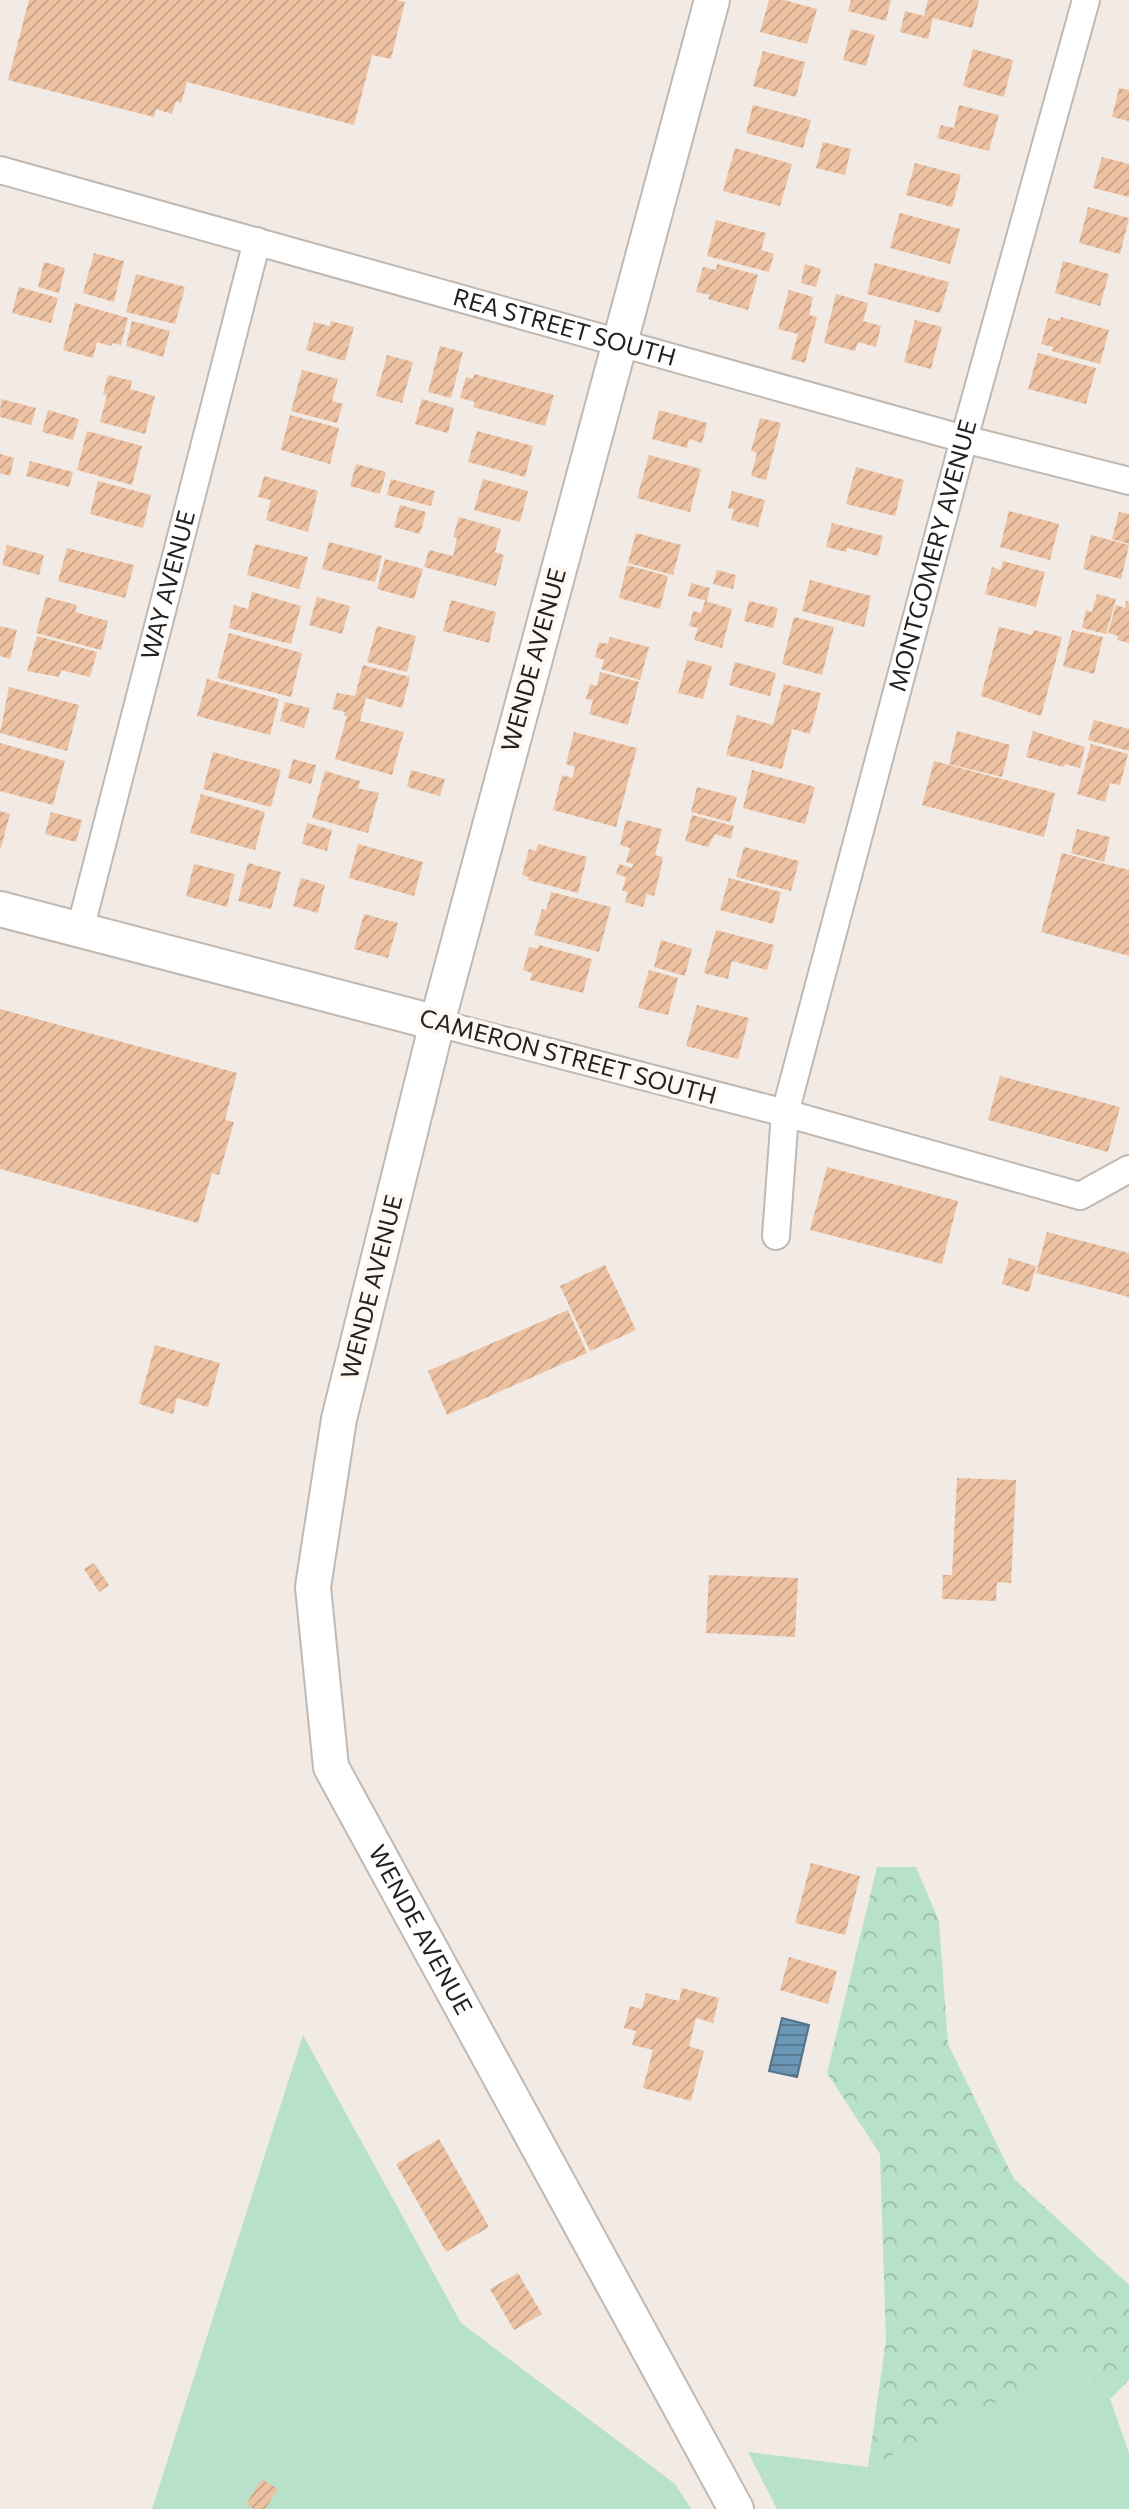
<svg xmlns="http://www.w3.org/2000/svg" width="1129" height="2509" font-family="Commissioner,sans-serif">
	<defs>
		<pattern id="forest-crowns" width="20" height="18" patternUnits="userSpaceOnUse" patternTransform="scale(2)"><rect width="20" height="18" fill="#b8e1cb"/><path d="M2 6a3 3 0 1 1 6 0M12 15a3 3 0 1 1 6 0" fill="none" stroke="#9ec1ae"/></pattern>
		<pattern id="water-rules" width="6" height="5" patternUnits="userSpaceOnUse" patternTransform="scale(2)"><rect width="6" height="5" fill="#6c96b5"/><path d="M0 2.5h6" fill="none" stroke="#597a93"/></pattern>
		<pattern id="building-hatch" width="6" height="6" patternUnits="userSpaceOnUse" patternTransform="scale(2)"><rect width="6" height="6" fill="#edc2a2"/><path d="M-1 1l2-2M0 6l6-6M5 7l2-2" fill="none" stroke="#cba68b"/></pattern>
	</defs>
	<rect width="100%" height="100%" fill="#f2eae4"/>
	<!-- grass -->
	<g fill="#b8e1cb">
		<path d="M303,2035L461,2323L675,2484L691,2509H152Z"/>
		<path d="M1071,2360L1110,2399L1129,2453V2509H777L748,2452L868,2467Z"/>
	</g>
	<!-- forest -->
	<path fill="url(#forest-crowns)" d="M877,1867H916L939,1921L948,2044L1014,2179L1129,2285V2380L1110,2399L1071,2360L977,2413L868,2467L886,2340L880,2154L827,2073Z"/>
	<!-- water -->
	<path fill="url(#water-rules)" stroke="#567388" stroke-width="2" d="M782,2018L809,2025L797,2077L769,2071Z"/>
	<!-- building -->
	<g fill="url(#building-hatch)">
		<path d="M29,0H396L405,2L391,59L372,55L354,125L187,82L181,103L176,101L172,114L156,109L154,117L8,80Z"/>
		<path d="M769,0H784L817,9L807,44L760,32Z"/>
		<path d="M851,0H891L886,21L848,11Z"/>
		<path d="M928,0H979L972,28L933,18L928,39L900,32L905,11L924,16Z"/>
		<path d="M851,29L875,35L866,66L843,60Z"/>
		<path d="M973,49L1013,60L1004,97L963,86Z"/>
		<path d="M763,51L805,62L796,97L753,86Z"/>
		<path d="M1119,88L1129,90V121L1112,117Z"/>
		<path d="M753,105L811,120L803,148L746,133Z"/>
		<path d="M959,105L999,115L989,151L937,138L941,125L954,128Z"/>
		<path d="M823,142L851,149L845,175L816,168Z"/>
		<path d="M735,148L792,164L780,206L723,191Z"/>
		<path d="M1102,157L1129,164V197L1093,188Z"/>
		<path d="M915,163L961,175L952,207L906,195Z"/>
		<path d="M1088,207L1129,218L1120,254L1079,243Z"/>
		<path d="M900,213L960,229L950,264L890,248Z"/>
		<path d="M716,220L766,233L761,250L774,254L769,272L707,256Z"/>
		<path d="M94,253L124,261L114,302L83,293Z"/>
		<path d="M1063,261L1109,274L1100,306L1055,293Z"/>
		<path d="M44,262L65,268L59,293L38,287Z"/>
		<path d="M875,263L949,282L940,313L867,294Z"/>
		<path d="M717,264L758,275L748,310L708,299L710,295L696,292L703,267L716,270Z"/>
		<path d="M805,264L821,269L816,287L801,283Z"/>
		<path d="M136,274L185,287L175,324L126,312Z"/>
		<path d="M19,287L58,298L51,323L12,313Z"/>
		<path d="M789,290L813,297L809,315L817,317L805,363L791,359L798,334L778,329Z"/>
		<path d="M836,294L868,303L863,321L881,326L876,347L858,342L855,351L824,343Z"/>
		<path d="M75,303L128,318L121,345L112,343L111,346L97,342L93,358L63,350Z"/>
		<path d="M1061,317L1109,330L1100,364L1052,351L1053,347L1041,344L1048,318L1060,321Z"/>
		<path d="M915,320L942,327L931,369L904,362Z"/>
		<path d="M132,321L170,331L163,357L126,346Z"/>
		<path d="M331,321L354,327L345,361L306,350L314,322L330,326Z"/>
		<path d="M440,346L463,352L451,398L428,392Z"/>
		<path d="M1038,353L1096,368L1086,404L1028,389Z"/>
		<path d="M387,355L413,362L402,403L376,396Z"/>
		<path d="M302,370L338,379L332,401L343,404L337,423L291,411Z"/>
		<path d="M474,374L554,395L545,426L473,407L475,402L460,398L466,377L473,379Z"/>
		<path d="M108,375L132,381L130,389L155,396L145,434L100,422L107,395L103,394Z"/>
		<path d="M1,399L36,408L31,425L0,417Z"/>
		<path d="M422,399L454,408L448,433L415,424Z"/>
		<path d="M48,410L79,419L73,440L42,432Z"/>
		<path d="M659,410L707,423L702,443L689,439L687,448L652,439Z"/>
		<path d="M290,415L339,428L330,464L281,450Z"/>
		<path d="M760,418L781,423L766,480L751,476L757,453L751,451Z"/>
		<path d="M87,431L142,446L132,485L77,470Z"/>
		<path d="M477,431L533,446L525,477L468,462Z"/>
		<path d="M0,454L14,458L10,476L0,473Z"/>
		<path d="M649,455L701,469L690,512L637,498Z"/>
		<path d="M30,461L73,472L69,487L26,476Z"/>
		<path d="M356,464L386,472L380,494L350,486Z"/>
		<path d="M856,467L904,480L895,516L846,504Z"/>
		<path d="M264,476L318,491L308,532L266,520L271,500L258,497Z"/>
		<path d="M391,479L435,491L431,506L387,495Z"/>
		<path d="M483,479L528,491L520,522L474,510Z"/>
		<path d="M98,481L151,495L143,528L90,514Z"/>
		<path d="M732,491L765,500L758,527L731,520L734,509L728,508Z"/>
		<path d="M400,505L426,512L420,534L394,527Z"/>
		<path d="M1009,511L1059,524L1050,560L1000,547Z"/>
		<path d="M1119,512L1129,514V544L1112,539Z"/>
		<path d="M459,517L501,529L495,552L504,555L496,586L424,567L429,550L453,556L457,538L453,537Z"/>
		<path d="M832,523L883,536L878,556L847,548L846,552L826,547Z"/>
		<path d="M636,533L681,545L673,575L628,563Z"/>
		<path d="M1091,535L1129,545L1121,579L1083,569Z"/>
		<path d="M329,542L382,556L375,582L322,569Z"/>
		<path d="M255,544L308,557L299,589L247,575Z"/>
		<path d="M7,545L44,555L39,575L2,565Z"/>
		<path d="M67,548L134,565L125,598L58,581Z"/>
		<path d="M385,559L423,569L414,599L377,589Z"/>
		<path d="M1003,561L1045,572L1036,607L985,594L992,567L1001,570Z"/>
		<path d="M627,565L668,576L660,609L619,598Z"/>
		<path d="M717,570L736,575L733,589L713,584Z"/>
		<path d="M810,580L871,596L864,627L802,611Z"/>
		<path d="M691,583L710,588L707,601L688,596Z"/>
		<path d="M252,592L301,606L291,644L229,628L234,605L248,609Z"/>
		<path d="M1097,594L1116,599L1106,634L1082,628L1086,610L1092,612Z"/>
		<path d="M46,597L77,605L75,612L108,621L101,650L36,633Z"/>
		<path d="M317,597L350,606L342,634L309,625Z"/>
		<path d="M451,600L496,612L489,643L443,631Z"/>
		<path d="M705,601L732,609L722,648L694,640L698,628L689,626L693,611L701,613Z"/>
		<path d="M749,601L778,608L773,628L744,621Z"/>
		<path d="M1126,601L1129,602V643L1117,640L1118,636L1108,633L1116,605L1125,608Z"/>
		<path d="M794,617L834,627L822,675L782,664Z"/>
		<path d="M0,626L17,630L10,659L0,656Z"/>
		<path d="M377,626L416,636L407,672L367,662Z"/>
		<path d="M999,627L1032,635L1034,630L1062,637L1041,716L981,696Z"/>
		<path d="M1072,630L1103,637L1094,674L1063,666Z"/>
		<path d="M229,633L302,653L291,697L217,678Z"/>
		<path d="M37,636L97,652L90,677L61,670L59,677L27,671Z"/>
		<path d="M610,637L649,647L640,680L601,669L604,660L595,657L599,642L608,644Z"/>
		<path d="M687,660L712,666L703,699L678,693Z"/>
		<path d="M735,662L776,673L770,696L729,685Z"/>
		<path d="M363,665L410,677L402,708L366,698L360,721L404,732L392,775L335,759L347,716H344L345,712L332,709L337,693L355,696Z"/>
		<path d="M600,672L639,682L628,725L589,714L593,700L586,699L590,684L597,686Z"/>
		<path d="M207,679L279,699L270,735L197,716Z"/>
		<path d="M784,684L821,693L810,734L792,729L782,769L726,755L737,715L773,725Z"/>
		<path d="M9,687L79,705L67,751L0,733Z"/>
		<path d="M285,702L310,708L304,728L280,721Z"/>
		<path d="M1094,720L1129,729V751L1088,740Z"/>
		<path d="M957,731L1010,745L1002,777L949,764Z"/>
		<path d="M1033,731L1085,747L1080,768L1065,764L1064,767L1026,757Z"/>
		<path d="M574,732L637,748L616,827L553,810L562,775L572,778L575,767L566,764Z"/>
		<path d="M0,743L65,761L53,805L0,791Z"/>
		<path d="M1091,744L1128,754L1120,785L1110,783L1105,802L1077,794Z"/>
		<path d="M213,752L281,770L271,807L203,789Z"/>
		<path d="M293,759L316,765L311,784L288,778Z"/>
		<path d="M934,761L1055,793L1044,837L922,805Z"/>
		<path d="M411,770L445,779L440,796L407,787Z"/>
		<path d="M752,770L815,787L805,824L743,808Z"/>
		<path d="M325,771L360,781L358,788L379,793L368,833L312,818Z"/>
		<path d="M697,787L737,797L730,822L691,812Z"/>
		<path d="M201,794L265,812L255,850L190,833Z"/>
		<path d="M0,811L10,814L1,848H0Z"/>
		<path d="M51,812L82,820L76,842L45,834Z"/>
		<path d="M692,815L734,826L731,839L715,834L708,847L685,841Z"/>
		<path d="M626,820L662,829L655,855L663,857L660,873L654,896L647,894L643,907L625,902L628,892L622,891L626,877L616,874L619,864L632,868L633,864L626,862L630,848L620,845Z"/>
		<path d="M307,823L332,830L327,851L302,844Z"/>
		<path d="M1077,829L1110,837L1104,862L1071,853Z"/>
		<path d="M358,844L423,862L414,896L349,878Z"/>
		<path d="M538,844L587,857L578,893L528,880L529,877L522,875L529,849L536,851Z"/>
		<path d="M744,847L799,861L791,891L736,877Z"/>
		<path d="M1062,853L1129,870V956L1041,932Z"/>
		<path d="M248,863L281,872L271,909L238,901Z"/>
		<path d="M194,864L235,874L227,907L186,896Z"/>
		<path d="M301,878L325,885L318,913L293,906Z"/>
		<path d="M729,878L781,892L773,924L720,910Z"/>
		<path d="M551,892L611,907L599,952L534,935L542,909L546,910Z"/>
		<path d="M364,914L398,923L388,958L354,949Z"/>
		<path d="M716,930L774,945L767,970L732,961L728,979L704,973Z"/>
		<path d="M661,940L692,949L685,976L654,967Z"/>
		<path d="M539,945L592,959L583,993L530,980L532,973L523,970L529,947L538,949Z"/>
		<path d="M649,970L678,978L668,1015L638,1008Z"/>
		<path d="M697,1005L749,1018L738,1059L686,1046Z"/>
		<path d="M0,1009L237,1073L225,1120L234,1122L219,1175L212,1173L198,1223L0,1169Z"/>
		<path d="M1000,1076L1120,1107L1108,1152L988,1120Z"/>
		<path d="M827,1167L958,1201L942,1264L810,1230Z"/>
		<path d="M1047,1232L1129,1253V1297L1036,1273Z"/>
		<path d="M1009,1258L1036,1266L1029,1292L1002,1284Z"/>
		<path d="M605,1265L636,1330L590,1351L560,1286Z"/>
		<path d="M568,1310L587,1353L447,1415L428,1371Z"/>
		<path d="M155,1345L220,1363L208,1407L177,1398L173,1414L139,1404Z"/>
		<path d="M957,1478L1016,1480L1011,1583L997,1582L996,1601L942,1599L943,1575H952Z"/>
		<path d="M94,1563L109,1585L99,1592L84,1569Z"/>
		<path d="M709,1575L798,1578L795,1637L706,1633Z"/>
		<path d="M811,1863L860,1876L845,1935L795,1923Z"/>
		<path d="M789,1957L837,1971L828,2004L780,1990Z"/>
		<path d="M682,1988L719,1998L713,2023L696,2018L689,2046L704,2051L691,2101L643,2088L653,2050L632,2045L636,2031L624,2028L630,2006L642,2009L646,1993L679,2001Z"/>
		<path d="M439,2139L489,2227L446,2252L396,2164Z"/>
		<path d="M518,2273L542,2314L514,2330L490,2289Z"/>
		<path d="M262,2479L278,2489L265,2509H254L246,2504Z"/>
	</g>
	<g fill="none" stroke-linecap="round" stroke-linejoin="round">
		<defs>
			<g id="minor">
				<path id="s1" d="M0,170L964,439L1129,481"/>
				<path id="s2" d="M80,930L257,241"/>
				<path d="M437,1023L785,1113L1080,1196L1129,1169"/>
				<path id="s3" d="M776,1236L785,1113L964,439L1086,0"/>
			</g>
			<g id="tertiary">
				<path id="s4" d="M712,0L437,1023L339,1419L313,1587L331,1767L736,2509"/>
				<path d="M0,909L437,1023"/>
			</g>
		</defs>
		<!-- minor casing -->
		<use href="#minor" stroke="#c0b9b3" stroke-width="30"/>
		<!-- tertiary casing -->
		<use href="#tertiary" stroke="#c0b9b3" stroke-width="38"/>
		<!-- minor -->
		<use href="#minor" stroke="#fff" stroke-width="26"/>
		<!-- tertiary -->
		<use href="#tertiary" stroke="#fff" stroke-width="34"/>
	</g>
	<g text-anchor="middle" stroke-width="8" stroke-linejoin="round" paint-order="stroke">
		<!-- street labels -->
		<g font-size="24" fill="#242220" stroke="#fff7f1">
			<text dy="8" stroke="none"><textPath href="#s1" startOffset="586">REA STREET SOUTH</textPath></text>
			<text dy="8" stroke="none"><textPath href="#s3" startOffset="700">MONTGOMERY AVENUE</textPath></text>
			<text dy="8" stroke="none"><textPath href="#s2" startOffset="356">WAY AVENUE</textPath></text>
			<text transform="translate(534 660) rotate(-75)" y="8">WENDE AVENUE</text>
			<text transform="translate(568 1057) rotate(15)" y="8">CAMERON STREET SOUTH</text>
			<text transform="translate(372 1287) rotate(-76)" y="8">WENDE AVENUE</text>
			<text dy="8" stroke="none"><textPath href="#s4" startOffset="2004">WENDE AVENUE</textPath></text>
		</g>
	</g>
</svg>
